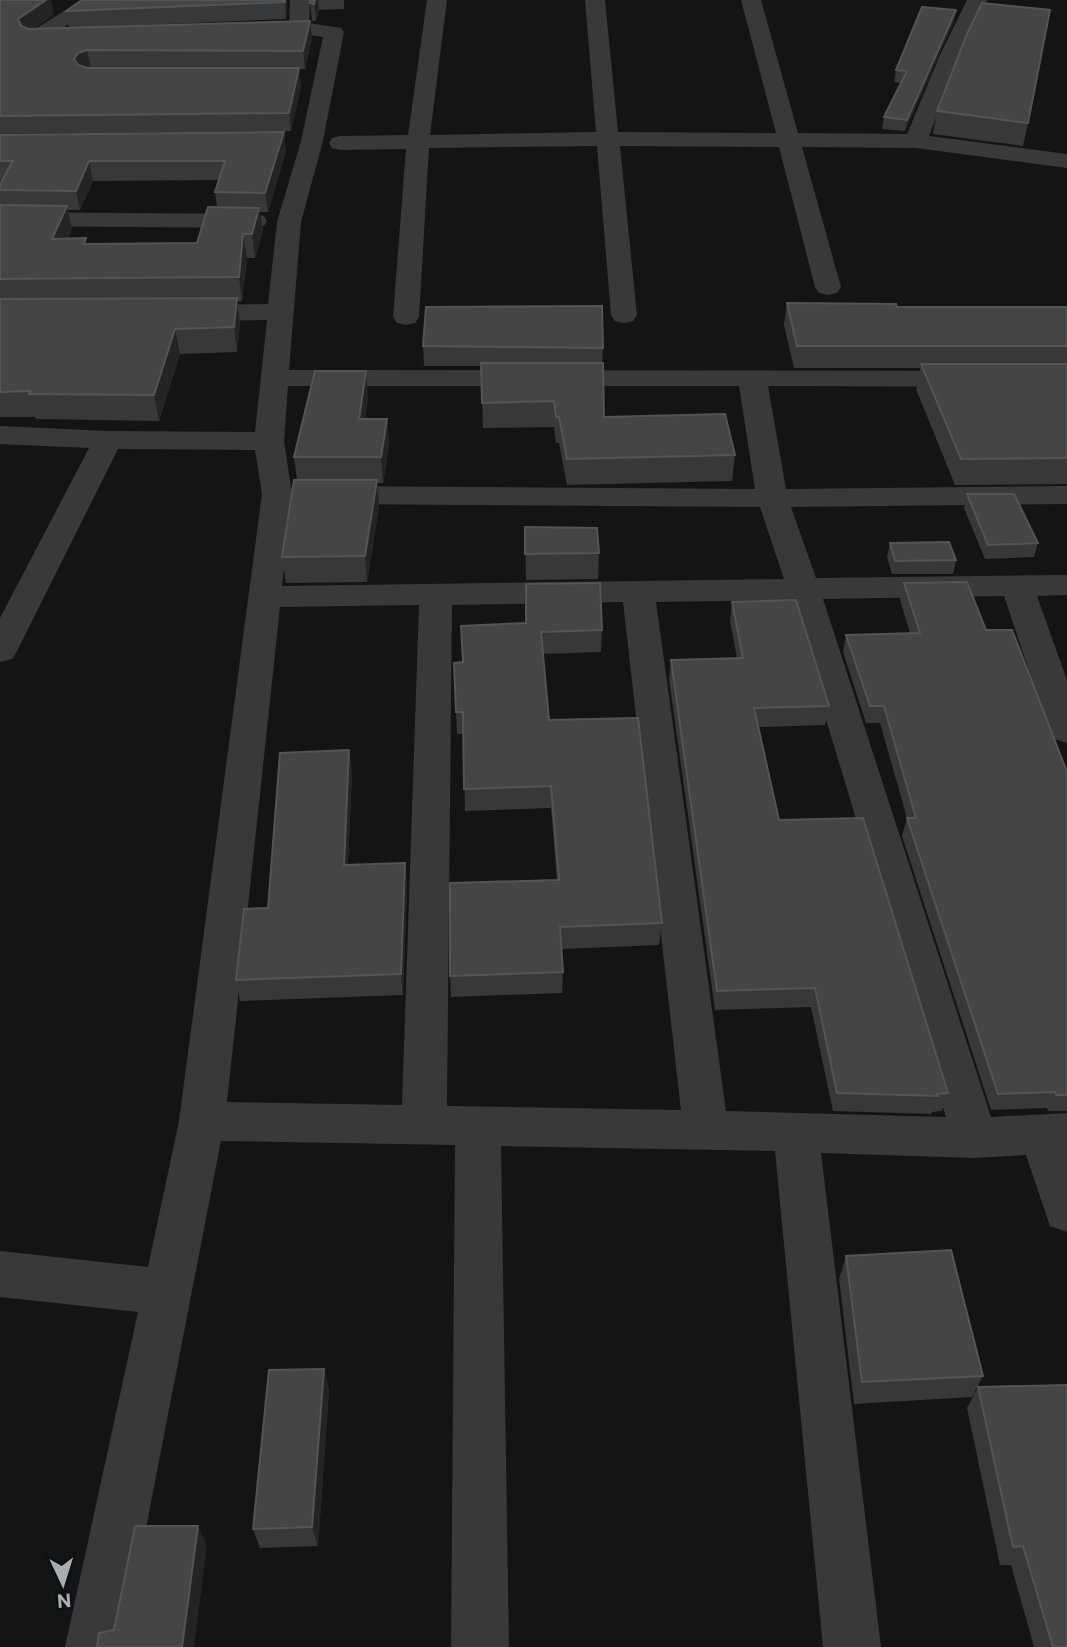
<svg xmlns="http://www.w3.org/2000/svg" width="1067" height="1647" font-family="Commissioner,sans-serif">
	<rect width="100%" height="100%" fill="#131415"/>
	<g fill="none" stroke-linecap="round" stroke-linejoin="round">
		<!-- minor -->
		<g fill="#37393b" fill-rule="evenodd">
			<path d="M82,0H106L41,42H27L24,38L27,34Z"/>
			<path d="M290,0H310L309,23L341,28L344,32L323,141L301,222L289,370L1067,371V387L768,386L786,489L1067,486V504L791,507L816,578L1067,575V595L1037,596L1067,680V743L1054,739L1049,730L1004,596L823,599L991,1117L1067,1113V1232L1050,1226L1026,1155L975,1158L821,1153L881,1647H823L775,1151L501,1146L509,1647H451L455,1145L221,1141L123,1647H65L138,1312L0,1297V1251L148,1267L179,1121L262,494L255,450L118,449L17,651L12,659L0,662V618L89,448L0,444V426L108,431L255,432L267,320L186,321L177,319L173,313L177,307L186,305L268,304L277,222L301,141L323,37L292,32L289,28ZM288,386H739L755,489L325,486L314,488L310,495L314,502L325,504L760,507L784,579L282,586L292,494L284,441ZM790,600L946,1117L726,1111L656,602ZM623,602L681,1110L447,1106L452,605ZM419,605L402,1105L227,1102L280,607Z"/>
			<path d="M427,0H447L430,135L596,132L585,0H605L618,132L776,133L741,0H761L798,133L907,134L940,55L967,0H987L960,55L929,136L1067,154V168L916,148L802,147L841,287L837,293L828,295L819,293L815,287L779,147L620,146L637,315L633,321L624,323L615,321L611,315L597,146L429,148L419,317L415,323L406,325L397,323L393,317L406,149L340,150L332,148L329,143L332,138L340,136L408,135Z"/>
			<path d="M0,212L255,214L264,216L267,221L264,226L255,228L0,226Z"/>
		</g>
	</g>
	<!-- wall -->
	<g fill="#363839" fill-rule="evenodd">
		<path d="M0,0L54,14L33,29L69,28L66,11L82,0H287L286,19L94,27L310,21L312,38L305,69H299L301,87L291,131L0,134Z"/>
		<path d="M310,0H344V9L319,10L316,21H312Z"/>
		<path d="M954,21L905,131L882,129L884,117L901,83L894,82L896,70Z"/>
		<path d="M937,111L1028,123L1023,146L933,134Z"/>
		<path d="M284,132L286,151L268,212H260L263,231L255,258H247L242,301L237,302L240,323L237,352L180,354L159,421L36,419L35,417H0V184L2,180H0V135ZM219,180L215,192L217,207L197,243L87,244L68,239L72,229L68,210H80L93,181Z"/>
		<path d="M787,303L897,307H1067V484L955,485L916,389L920,368H794L784,325Z"/>
		<path d="M423,346L603,348L602,363L604,417L735,455L732,481L567,485L559,443H556L554,427L483,428L481,366H424Z"/>
		<path d="M368,396L365,419H387L389,445L383,483H377L379,506L367,582L286,583L282,557L297,480L294,457Z"/>
		<path d="M967,494L1038,543L1034,557L985,559L964,508Z"/>
		<path d="M525,527L599,553L598,579L526,580Z"/>
		<path d="M890,543L956,560L953,574H892L887,557Z"/>
		<path d="M904,583L986,630L1067,772V1111H1048L1047,1108L991,1110L902,836L907,818L880,723H866L843,652L846,635L910,633L900,600Z"/>
		<path d="M732,602L829,706L825,725L758,727L779,820L948,1093L942,1111L932,1112L931,1114L833,1111L811,1007L715,1010L669,679L671,660L737,658L730,621Z"/>
		<path d="M461,626L602,630L601,652L543,654L549,720L662,923L659,945L561,949L563,972L562,993L451,997L450,976L557,880L551,808L465,811L463,734H457L456,712L463,662Z"/>
		<path d="M349,750L352,772L348,865L407,885L403,995L240,1001L236,980L268,908Z"/>
		<path d="M846,1256L983,1376L972,1397L854,1404L839,1279Z"/>
		<path d="M324,1369L329,1390L318,1546L260,1548L253,1529Z"/>
		<path d="M978,1387L1067,1647H1034L1011,1565H1000L967,1408Z"/>
	</g>
	<!-- shaded-wall -->
	<g fill="#232425">
		<path d="M46,0H51L54,14L22,36L18,19Z"/>
		<path d="M285,0H287L286,19Z"/>
		<path d="M315,0H318L319,10L316,21L314,4Z"/>
		<path d="M956,10L954,21L905,131L907,120Z"/>
		<path d="M310,21L312,38L305,69L303,51Z"/>
		<path d="M87,50L91,68L82,71L74,59L78,53Z"/>
		<path d="M299,68L301,87L291,131L289,113Z"/>
		<path d="M284,132L286,151L268,212L265,193Z"/>
		<path d="M89,161L93,181L80,210L76,191Z"/>
		<path d="M67,206L72,229L58,263L52,239Z"/>
		<path d="M259,208L263,231L255,258L252,234Z"/>
		<path d="M243,234L247,258L242,301L239,277Z"/>
		<path d="M237,298L240,323L237,352L234,327Z"/>
		<path d="M175,329L180,354L159,421L154,395Z"/>
		<path d="M366,371L368,396L362,444L359,419Z"/>
		<path d="M387,419L389,445L383,483L381,457Z"/>
		<path d="M377,480L379,506L367,582L365,556Z"/>
		<path d="M349,750L352,772L347,887L344,865Z"/>
		<path d="M405,863L407,885L403,995L401,974Z"/>
		<path d="M324,1369L329,1390L318,1546L312,1527Z"/>
		<path d="M198,1526L207,1545L194,1647H182Z"/>
	</g>
	<!-- building -->
	<g fill="#434546" stroke="#525557" stroke-width="2">
		<path d="M0,0H46L18,19L21,26L29,29L310,21L303,51L87,50L78,53L74,59L78,65L87,68H299L289,113L0,116Z"/>
		<path d="M82,0H285V2L66,11Z"/>
		<path d="M310,0H315L314,4L310,3Z"/>
		<path d="M982,3L1050,10L1028,123L937,111L967,34Z"/>
		<path d="M922,7L956,10L907,120L884,117L907,71L896,70Z"/>
		<path d="M284,132L265,193L215,192L225,161H89L76,191L0,190V184L13,161H0V135Z"/>
		<path d="M0,205L67,206L52,239L86,238L84,244L197,243L208,207L259,208L252,234H243L239,277L0,279Z"/>
		<path d="M237,298L234,327L175,329L154,395L29,394L30,391L0,392V299Z"/>
		<path d="M787,303L896,304L897,307H1067V346H797Z"/>
		<path d="M602,306L603,348L423,346L426,307Z"/>
		<path d="M481,363H603L604,417L725,414L735,455L567,459L559,417H556L554,401L482,403Z"/>
		<path d="M921,364H1067V458L961,459Z"/>
		<path d="M315,371H366L359,419H387L381,457H294Z"/>
		<path d="M294,480H377L365,556L282,557Z"/>
		<path d="M967,494H1014L1038,543L988,545Z"/>
		<path d="M525,527L597,528L599,553L525,554Z"/>
		<path d="M949,542L956,560L895,561L890,543Z"/>
		<path d="M967,582L986,630H1012L1067,772V1095H1056L1055,1092L998,1094L907,818H916L884,706H870L846,635L920,633L904,583Z"/>
		<path d="M600,583L602,630L541,632L549,720L638,718L662,923L560,927L563,972L450,976V883L559,880L551,786L464,789L463,712H456L454,663L463,662L461,626L526,623V584Z"/>
		<path d="M796,600L829,706L754,708L779,820L863,818L948,1093L937,1094L938,1096L837,1093L815,988L717,991L671,660L743,658L732,602Z"/>
		<path d="M349,750L344,865L405,863L401,974L236,980L244,909L268,908L280,753Z"/>
		<path d="M951,1250L983,1376L862,1382L846,1256Z"/>
		<path d="M324,1369L312,1527L253,1529L269,1370Z"/>
		<path d="M1067,1385V1647H1053L1023,1546L1013,1547L978,1387Z"/>
		<path d="M135,1526H198L182,1647H97L99,1633L114,1630Z"/>
	</g>
	<!-- north arrow -->
	<g transform="translate(63 1584) rotate(176)" stroke="#0e0f0f" stroke-width="5" paint-order="stroke">
	<path d="M0-5L12 26L0 18L-12 26Z" fill="#a7aeb3"/>
	<text y="-10" font-size="19" font-weight="bold" text-anchor="middle" fill="#a7aeb3">N</text>
	</g>
</svg>
